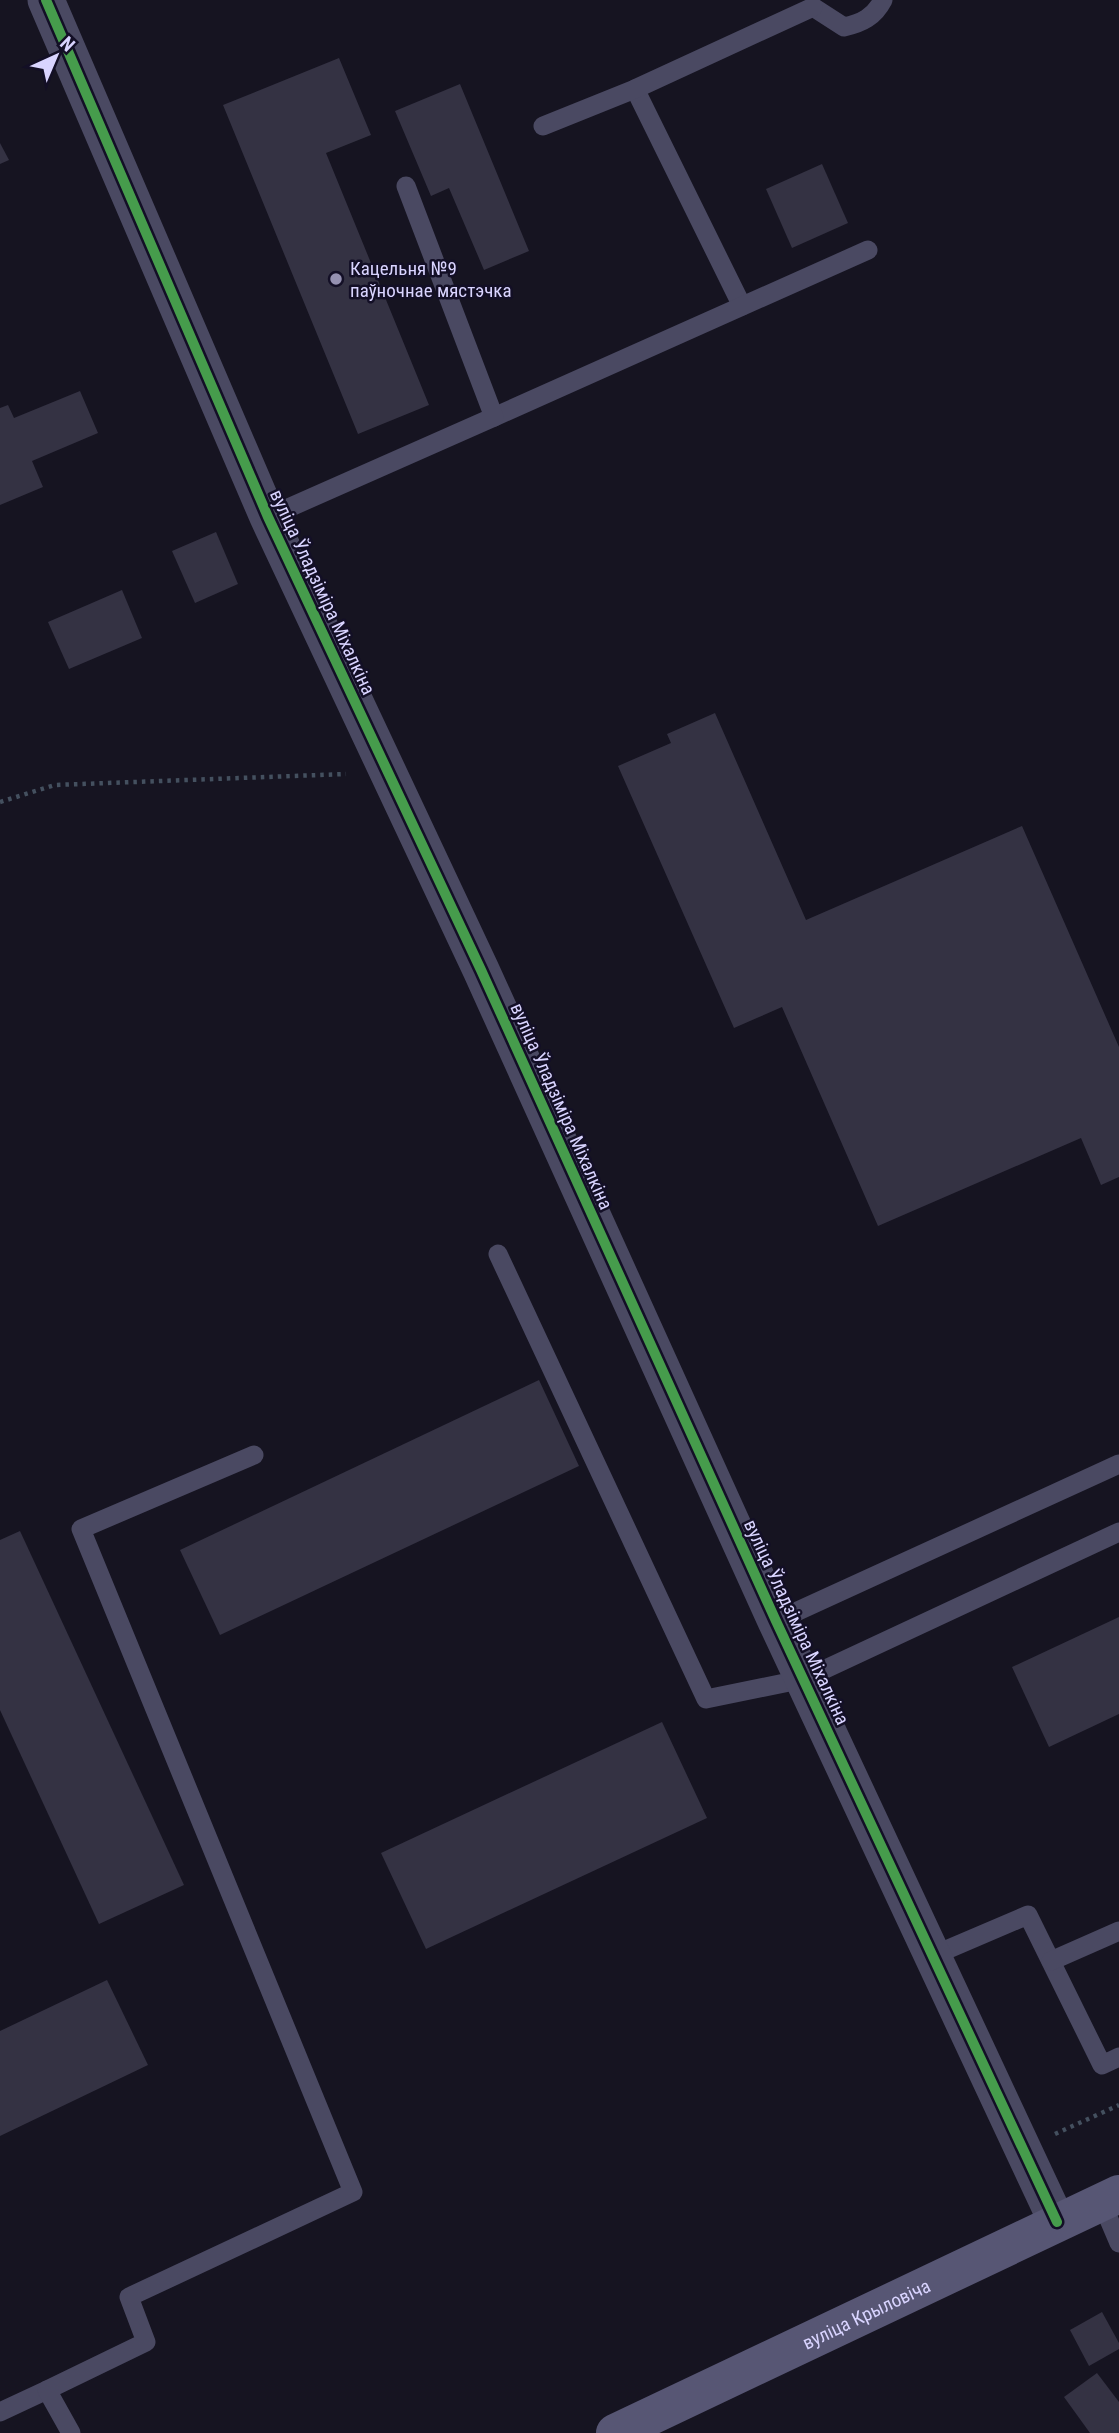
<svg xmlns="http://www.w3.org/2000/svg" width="1119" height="2433" font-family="'Roboto Condensed',sans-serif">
	<rect width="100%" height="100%" fill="#161421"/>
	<!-- building -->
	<g fill="#343243">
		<path d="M339,58L371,135L326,153L429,405L358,434L223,105Z"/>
		<path d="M460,84L529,251L484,270L449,188L431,196L395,111Z"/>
		<path d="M0,143L9,160L0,164Z"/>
		<path d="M822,164L848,223L792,248L766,189Z"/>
		<path d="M80,391L98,433L32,461L43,487L0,505V408L8,405L14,418Z"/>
		<path d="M216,532L238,584L195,603L172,551Z"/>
		<path d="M122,590L142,638L69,669L48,622Z"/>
		<path d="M715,713L806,920L1022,826L1119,1047V1177L1101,1185L1081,1138L878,1226L782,1007L734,1028L618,766L671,743L667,734Z"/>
		<path d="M539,1380L579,1466L220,1635L180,1550Z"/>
		<path d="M20,1531L184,1885L99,1924L0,1710V1540Z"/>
		<path d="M1119,1617V1714L1049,1747L1012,1667Z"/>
		<path d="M662,1722L707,1818L426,1949L381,1853Z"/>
		<path d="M107,1980L148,2065L0,2136V2031Z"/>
		<path d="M1102,2312L1119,2343V2349L1089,2366L1070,2330Z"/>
		<path d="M1097,2373L1119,2402V2433H1090L1064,2397Z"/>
	</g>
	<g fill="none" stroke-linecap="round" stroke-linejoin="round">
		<!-- path -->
		<g stroke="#44505f" stroke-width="4.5" stroke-dasharray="3.5 5" stroke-linecap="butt">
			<path d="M0,802L55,785L346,774"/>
			<path d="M1055,2134L1119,2105"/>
		</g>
		<!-- service -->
		<g stroke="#4a4962" stroke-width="19">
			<path d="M813,7L844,27C862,23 874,17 883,0"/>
			<path d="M635,89L742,306"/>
			<path d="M543,126L635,89L813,7"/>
			<path d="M494,417L868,250"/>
			<path d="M268,517L494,417L406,186"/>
			<path d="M498,1254L706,1699L804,1679L1119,1532"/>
			<path d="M776,1621L1119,1464"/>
			<path d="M932,1956L1028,1915L1102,2065L1119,2057"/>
			<path d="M1051,1961L1119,1931"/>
			<path d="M1102,2203L1119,2243"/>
			<path d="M0,2412L47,2390"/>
			<path d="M71,2433L47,2390L146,2342L129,2297L353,2192L81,1529L254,1455"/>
		</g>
		<!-- minor -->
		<path stroke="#4a4962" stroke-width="37" d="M46,0L268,517L481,970L776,1621L1057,2222"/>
		<!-- secondary -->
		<path stroke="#575674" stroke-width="38" id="s1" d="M615,2433L1119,2194"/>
		<defs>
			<path id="cycleway" d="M46,0L268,517L481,970L776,1621L1057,2222"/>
		</defs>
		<!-- cycleway casing -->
		<use href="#cycleway" stroke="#130f26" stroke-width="15"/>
		<!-- cycleway -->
		<use href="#cycleway" stroke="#469c4c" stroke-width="10"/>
	</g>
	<!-- markers -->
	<circle fill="#9591b1" stroke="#130f26" stroke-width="2.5" cx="336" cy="279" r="7"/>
	<g text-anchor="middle" stroke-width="5" stroke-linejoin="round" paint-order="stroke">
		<!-- poi labels -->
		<g font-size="19" fill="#d9d4ff" stroke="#130f26" text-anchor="start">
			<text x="350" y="275">Кацельня №9<tspan x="350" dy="22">паўночнае мястэчка</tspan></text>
		</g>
		<!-- street labels -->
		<g font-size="19" fill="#d9d4ff" stroke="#130f26">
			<text transform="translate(323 592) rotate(65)" y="7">вуліца Ўладзіміра Міхалкіна</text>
			<text transform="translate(562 1106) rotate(66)" y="7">вуліца Ўладзіміра Міхалкіна</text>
			<text transform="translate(797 1622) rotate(65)" y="7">вуліца Ўладзіміра Міхалкіна</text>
			<text dy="7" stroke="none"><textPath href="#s1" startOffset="278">вуліца Крыловіча</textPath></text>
		</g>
	</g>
	<!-- north arrow -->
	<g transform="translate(56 56) rotate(44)" stroke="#130f26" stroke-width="5" paint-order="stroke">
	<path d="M0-5L12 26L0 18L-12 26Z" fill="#d9d4ff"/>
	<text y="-10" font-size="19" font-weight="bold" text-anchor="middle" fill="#d9d4ff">N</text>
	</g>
</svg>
